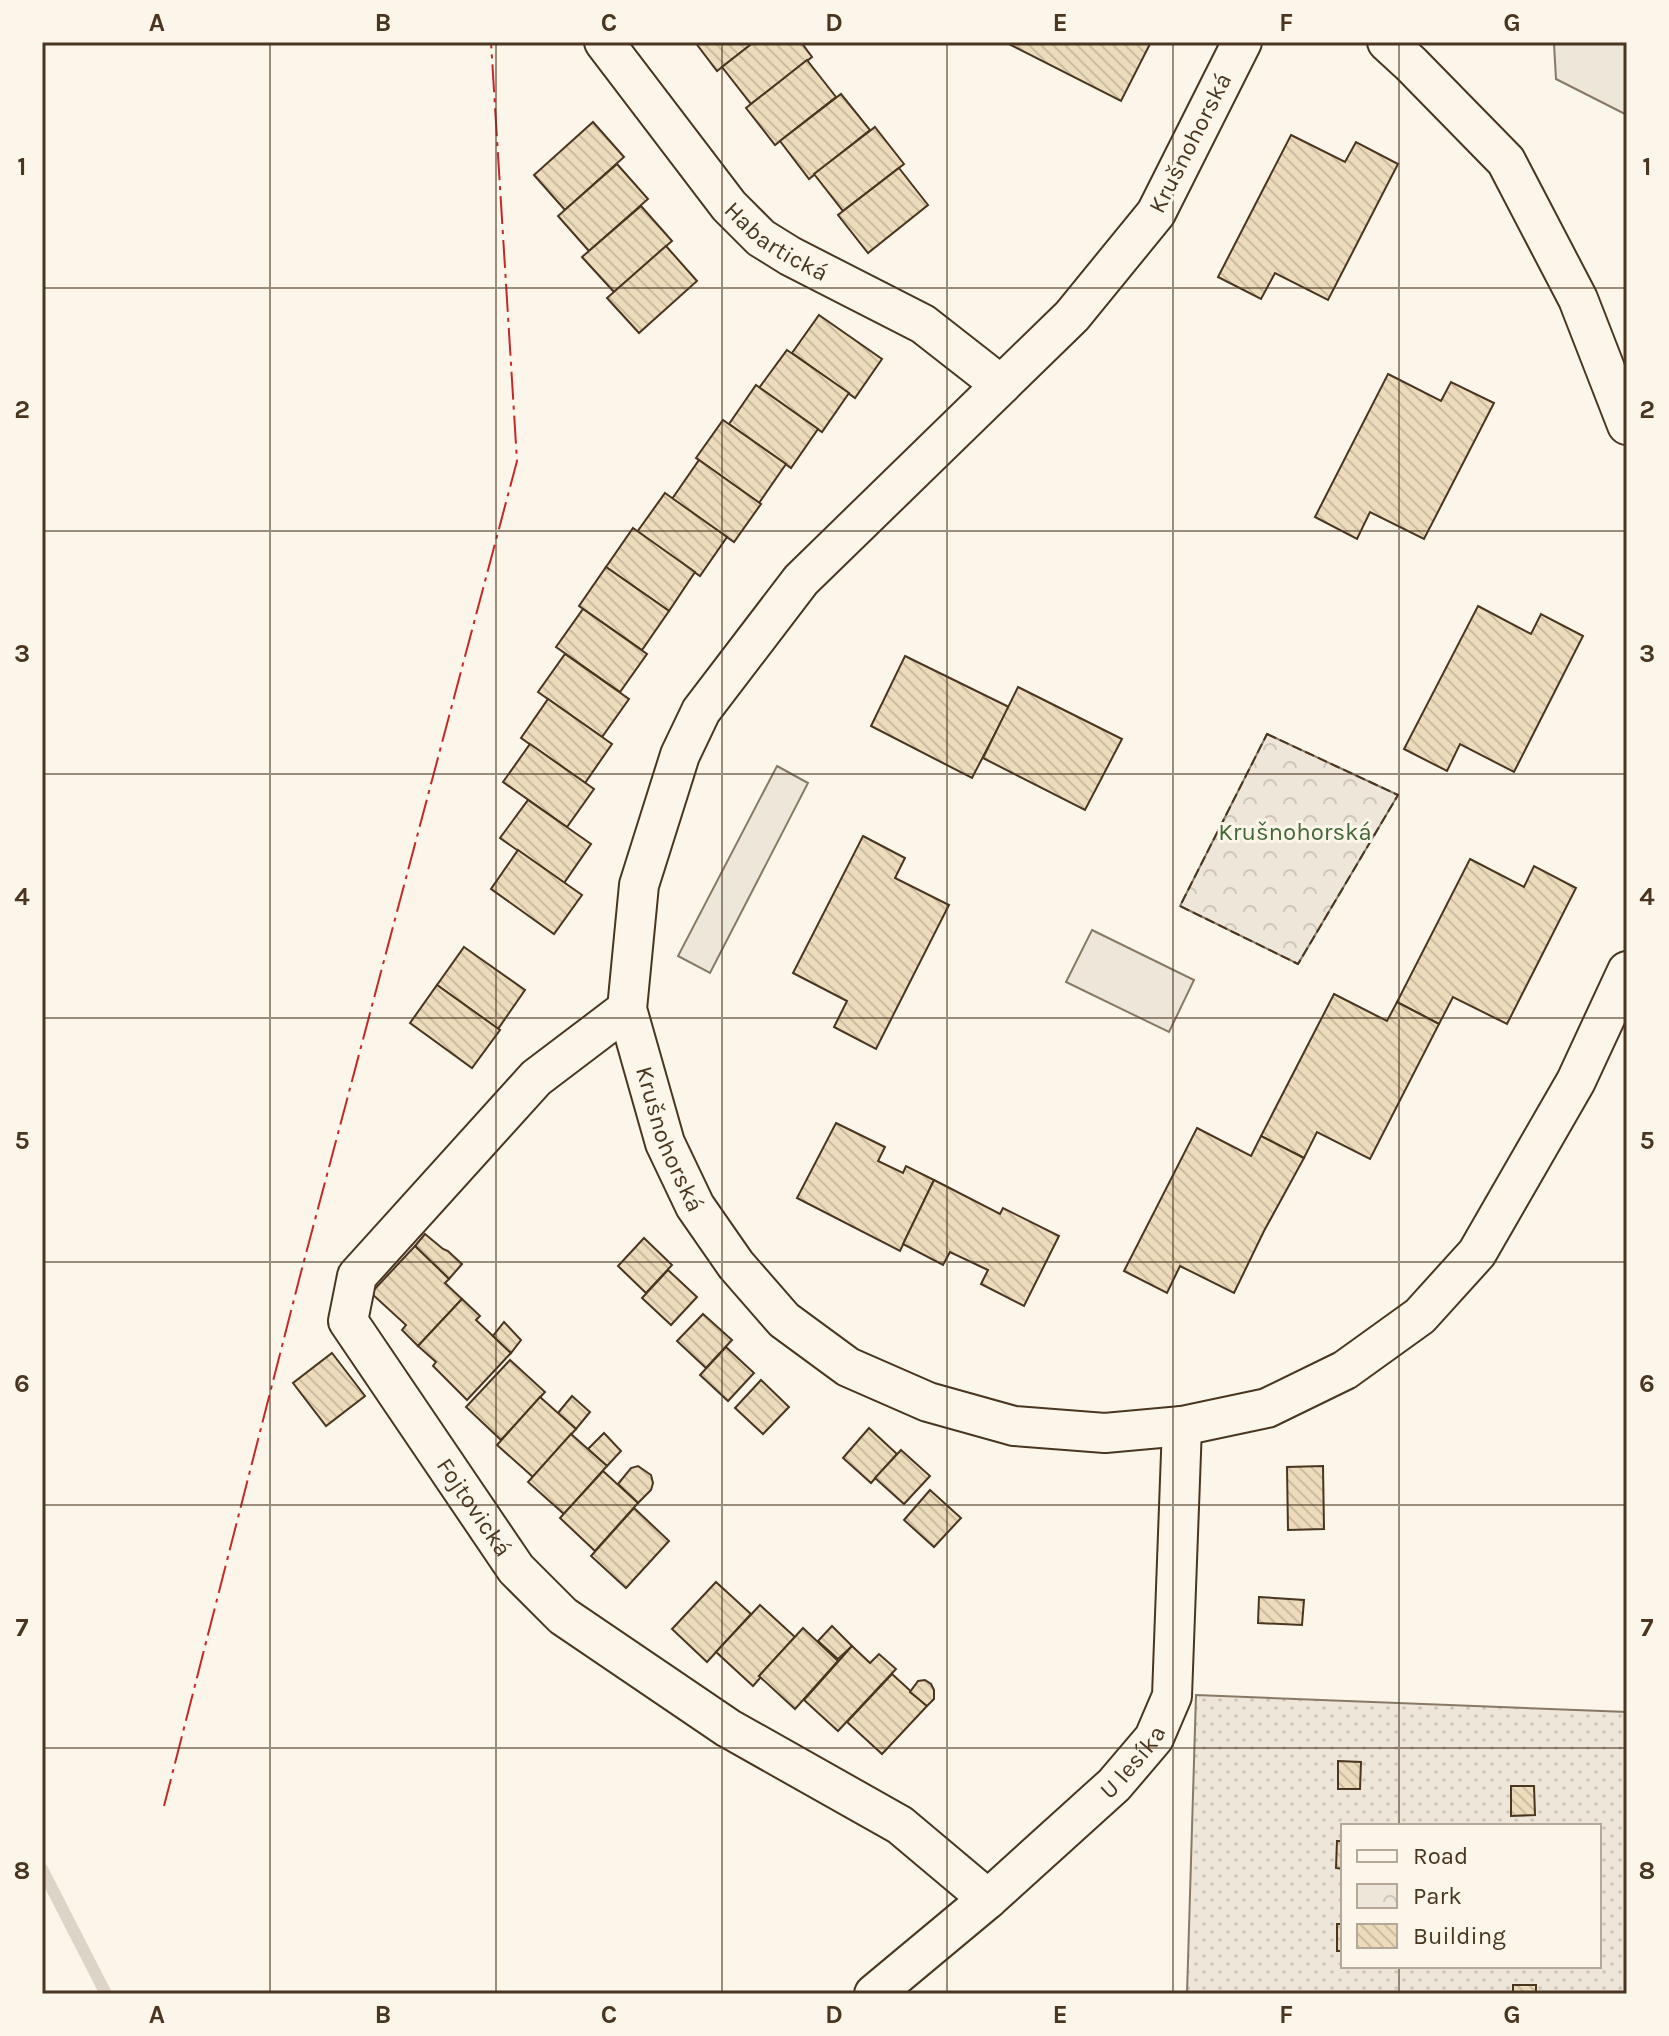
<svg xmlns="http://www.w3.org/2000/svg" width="1669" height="2036" font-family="Karla,sans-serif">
	<defs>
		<pattern id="park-crowns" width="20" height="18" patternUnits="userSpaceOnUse" patternTransform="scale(2)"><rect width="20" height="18" fill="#ede6d9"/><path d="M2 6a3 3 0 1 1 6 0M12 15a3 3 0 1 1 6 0" fill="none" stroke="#cdc6ba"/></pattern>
		<pattern id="garden-dots" width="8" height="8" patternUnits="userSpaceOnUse" patternTransform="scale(2)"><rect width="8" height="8" fill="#ede6d9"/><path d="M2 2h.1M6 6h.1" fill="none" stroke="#cdc6ba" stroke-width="1.8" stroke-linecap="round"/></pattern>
		<pattern id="building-back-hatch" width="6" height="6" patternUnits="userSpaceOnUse" patternTransform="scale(2)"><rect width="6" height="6" fill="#ecdcbc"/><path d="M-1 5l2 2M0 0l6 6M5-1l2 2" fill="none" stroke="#ccbda1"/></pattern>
	</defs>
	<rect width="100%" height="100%" fill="#fbf6e9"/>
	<!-- park -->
	<path fill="url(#park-crowns)" stroke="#887966" stroke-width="2" d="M1267,734L1398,795L1298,964L1180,906Z"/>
	<!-- garden -->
	<path fill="url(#garden-dots)" stroke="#887966" stroke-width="2" fill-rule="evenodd" d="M1196,1695L1627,1712V1994H1187ZM1343,1826H1599V1966H1343Z"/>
	<!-- pitch -->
	<path fill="#ede6d9" stroke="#887966" stroke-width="2" d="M1092,930L1194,980L1169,1032L1066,982Z"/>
	<!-- parking -->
	<g fill="#ede7d9" stroke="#887966" stroke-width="2">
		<path d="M1550,42H1627V115L1556,79L1554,44Z"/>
		<path d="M777,766L808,783L710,973L678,956Z"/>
	</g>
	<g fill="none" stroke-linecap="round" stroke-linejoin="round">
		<!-- stream -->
		<path stroke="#dcd4c6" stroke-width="12" d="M42,1869L106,1994"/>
	</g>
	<!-- building -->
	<g fill="url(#building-back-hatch)" stroke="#4a3520" stroke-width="2">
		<path d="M695,42H754L717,71Z"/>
		<path d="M754,42H801L812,57L751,104L722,67Z"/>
		<path d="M1005,42H1151L1121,101Z"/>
		<path d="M807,60L836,97L775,145L746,108Z"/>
		<path d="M841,94L870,130L809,179L780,141Z"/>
		<path d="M593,122L624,157L565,210L534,175Z"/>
		<path d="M875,127L904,164L843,211L814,174Z"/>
		<path d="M1291,135L1345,162L1356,142L1398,164L1328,300L1275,273L1261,299L1218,277Z"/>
		<path d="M617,164L648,199L589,251L558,216Z"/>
		<path d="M899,168L928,205L868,253L838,215Z"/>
		<path d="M641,206L672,241L614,292L582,257Z"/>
		<path d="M666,246L697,281L639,333L607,298Z"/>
		<path d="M819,315L882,359L855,398L792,353Z"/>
		<path d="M787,350L849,393L822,432L759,388Z"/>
		<path d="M1388,374L1441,401L1451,382L1494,403L1424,539L1370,512L1357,539L1315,517Z"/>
		<path d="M756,385L818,429L791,468L729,424Z"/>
		<path d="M723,420L786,464L759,503L696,458Z"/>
		<path d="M699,460L761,504L734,542L672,499Z"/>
		<path d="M665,493L727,537L700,576L637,532Z"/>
		<path d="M633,528L695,572L669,611L606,567Z"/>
		<path d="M606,567L669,611L642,650L579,606Z"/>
		<path d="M1478,606L1531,634L1541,614L1583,636L1514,772L1460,744L1447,771L1404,749Z"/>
		<path d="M583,609L647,654L620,692L556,647Z"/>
		<path d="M565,654L629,699L602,737L538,692Z"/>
		<path d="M905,656L1009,707L972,778L871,726Z"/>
		<path d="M1018,687L1122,739L1085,810L983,758Z"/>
		<path d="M548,699L612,744L585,783L521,738Z"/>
		<path d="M530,744L594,789L567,827L503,782Z"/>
		<path d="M528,800L591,844L564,883L500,838Z"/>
		<path d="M863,836L905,858L895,878L949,905L876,1049L834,1027L847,1001L793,973Z"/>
		<path d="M518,850L582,895L554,934L491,889Z"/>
		<path d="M1470,859L1524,887L1534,866L1576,888L1507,1024L1453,997L1439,1024L1397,1002Z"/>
		<path d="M464,947L525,990L498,1029L437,985Z"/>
		<path d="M437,985L500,1030L472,1068L410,1023Z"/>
		<path d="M1334,994L1387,1021L1397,1002L1439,1024L1370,1159L1317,1132L1304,1158L1261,1136Z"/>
		<path d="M836,1123L885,1147L878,1161L903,1173L906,1166L934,1180L900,1251L797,1198Z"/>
		<path d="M1197,1128L1251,1156L1261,1136L1304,1158L1264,1231L1234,1293L1180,1266L1167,1293L1124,1271Z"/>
		<path d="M934,1180L1000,1214L1003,1208L1059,1236L1024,1306L981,1284L988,1270L950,1252L943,1265L903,1244Z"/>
		<path d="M425,1234L443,1249L448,1251L462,1264L449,1279L415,1246Z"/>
		<path d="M644,1238L672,1265L646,1293L618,1266Z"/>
		<path d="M415,1246L449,1279L445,1283L462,1299L418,1346L402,1330L406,1325L371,1293Z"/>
		<path d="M668,1270L697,1297L671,1325L642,1298Z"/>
		<path d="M462,1299L480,1316L476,1320L511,1353L467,1400L433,1366L436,1362L418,1346Z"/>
		<path d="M703,1314L732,1340L706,1368L677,1341Z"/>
		<path d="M504,1322L521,1340L511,1353L493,1336Z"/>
		<path d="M726,1347L754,1373L728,1401L700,1375Z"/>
		<path d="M332,1353L365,1396L326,1426L293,1383Z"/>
		<path d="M510,1360L545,1392L501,1440L466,1407Z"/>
		<path d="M761,1380L789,1407L763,1434L735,1408Z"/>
		<path d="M572,1396L590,1412L576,1429L558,1413Z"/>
		<path d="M540,1397L576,1429L533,1477L497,1445Z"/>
		<path d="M869,1428L897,1454L871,1483L843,1458Z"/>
		<path d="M604,1433L621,1451L607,1466L588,1449Z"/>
		<path d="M571,1434L607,1466L564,1514L528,1482Z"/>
		<path d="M901,1450L930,1476L904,1504L875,1478Z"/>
		<path d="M638,1466L651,1475L653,1483L651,1490L638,1503L618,1484L631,1468Z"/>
		<path d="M1323,1466L1324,1529L1288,1530L1287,1467Z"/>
		<path d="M603,1471L638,1503L595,1551L560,1518Z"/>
		<path d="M930,1490L961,1518L934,1547L904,1520Z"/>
		<path d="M634,1508L669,1541L626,1588L591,1556Z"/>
		<path d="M716,1582L751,1614L707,1662L672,1629Z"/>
		<path d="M1259,1597L1304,1600L1302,1625L1258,1623Z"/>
		<path d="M760,1605L795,1637L759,1676L761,1677L753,1686L716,1652Z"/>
		<path d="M832,1626L852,1646L838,1659L818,1641Z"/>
		<path d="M803,1628L838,1661L795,1709L759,1676Z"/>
		<path d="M852,1646L870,1663L879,1654L896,1669L838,1731L804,1700Z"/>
		<path d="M892,1674L927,1706L882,1754L847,1722Z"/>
		<path d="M925,1680L931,1684L934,1690V1699L927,1706L910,1692L918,1681Z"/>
		<path d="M1338,1761L1361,1762L1360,1789H1338Z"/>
		<path d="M1511,1786H1534L1535,1815L1511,1816Z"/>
		<path d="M1337,1841H1343V1869L1336,1868Z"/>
		<rect x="1337" y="1924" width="6" height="27"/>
		<rect x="1513" y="1985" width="23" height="9"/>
	</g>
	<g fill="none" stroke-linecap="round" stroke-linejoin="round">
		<defs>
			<g id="street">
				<path id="s1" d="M604,42L729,206L761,238L790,256L923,324L1001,385"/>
				<path id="s2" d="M1242,42L1156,213L1072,316L801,580L701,711L680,755L639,885L627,1009L665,1143L695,1206L736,1265L784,1320L848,1367L928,1402L1014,1426L1105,1433L1182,1426L1267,1408L1345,1370L1420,1316L1477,1253L1576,1081L1627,971"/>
				<path d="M1387,42L1411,64L1506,161L1578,299L1627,425"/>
				<path id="s3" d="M627,1009L536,1078L357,1276L348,1321L516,1569L563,1616L728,1728L900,1825L988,1899"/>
				<path id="s4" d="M874,1994L988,1899L1114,1785L1154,1738L1172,1696L1182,1426"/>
			</g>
		</defs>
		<!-- street casing -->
		<use href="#street" stroke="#4a3520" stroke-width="42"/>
		<!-- street -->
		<use href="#street" stroke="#fbf6e9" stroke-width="38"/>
		<!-- fence -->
		<path stroke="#4a3520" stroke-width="2" stroke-dasharray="10 4" stroke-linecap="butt" d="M1267,734L1398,795L1298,964L1180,906Z"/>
		<!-- power -->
		<path stroke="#c62828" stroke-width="2" stroke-dasharray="28 6 4 6" stroke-linecap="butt" d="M164,1806L300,1276L517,461L491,42"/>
	</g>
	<!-- grid -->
	<path fill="none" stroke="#4a3520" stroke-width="2" stroke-opacity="0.55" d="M270,42V1994M496,42V1994M722,42V1994M947,42V1994M1173,42V1994M1399,42V1826M42,288H1627M42,531H1627M42,774H1627M42,1018H1627M42,1262H1627M42,1505H1627M42,1748H1627M1399,1966V1994"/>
	<g text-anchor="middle" stroke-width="6" stroke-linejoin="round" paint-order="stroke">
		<!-- street labels -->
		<g font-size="24" fill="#4a3520" stroke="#fbf6e9">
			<text transform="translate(1190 143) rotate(-63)" y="8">Krušnohorská</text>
			<text dy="8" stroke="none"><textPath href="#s1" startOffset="266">Habartická</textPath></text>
			<text dy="8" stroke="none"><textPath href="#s2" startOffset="1314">Krušnohorská</textPath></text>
			<text dy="8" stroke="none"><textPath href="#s3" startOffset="652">Fojtovická</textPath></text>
			<text dy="8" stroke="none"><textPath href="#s4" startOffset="348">U lesíka</textPath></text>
		</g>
		<!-- park labels -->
		<g font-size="24" fill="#436837" stroke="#fbf6e9">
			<text x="1295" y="840">Krušnohorská</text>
		</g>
	</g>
	<!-- border -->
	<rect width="1669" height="2036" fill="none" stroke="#fbf6e9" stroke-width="88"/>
	<!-- legend -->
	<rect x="1341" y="1824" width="260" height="144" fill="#fbf6e9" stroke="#b4a999" stroke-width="2"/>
	<rect x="1357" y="1850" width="40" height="12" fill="#fbf6e9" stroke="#b4a999" stroke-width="2"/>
	<text x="1413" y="1864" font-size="24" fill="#4a3520">Road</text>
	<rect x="1357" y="1884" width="40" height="24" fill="url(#park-crowns)" stroke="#b4a999" stroke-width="2"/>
	<text x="1413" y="1904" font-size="24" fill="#4a3520">Park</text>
	<rect x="1357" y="1924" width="40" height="24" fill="url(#building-back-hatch)" stroke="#b4a999" stroke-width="2"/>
	<text x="1413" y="1944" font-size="24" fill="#4a3520">Building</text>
	<rect x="44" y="44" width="1581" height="1948" fill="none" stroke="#4a3520" stroke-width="3"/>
	<g font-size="26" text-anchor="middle" font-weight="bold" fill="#4a3520">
		<text x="157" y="31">A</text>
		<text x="383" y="31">B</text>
		<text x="609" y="31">C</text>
		<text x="834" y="31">D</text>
		<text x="1060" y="31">E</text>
		<text x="1286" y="31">F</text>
		<text x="1512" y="31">G</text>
		<text x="22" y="175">1</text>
		<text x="1647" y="175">1</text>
		<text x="22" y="418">2</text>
		<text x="1647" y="418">2</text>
		<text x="22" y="662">3</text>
		<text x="1647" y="662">3</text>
		<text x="22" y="905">4</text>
		<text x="1647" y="905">4</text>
		<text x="22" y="1149">5</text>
		<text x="1647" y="1149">5</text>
		<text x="22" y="1392">6</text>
		<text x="1647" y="1392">6</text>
		<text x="22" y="1636">7</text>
		<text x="1647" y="1636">7</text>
		<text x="22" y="1879">8</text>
		<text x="1647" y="1879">8</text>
		<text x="157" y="2023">A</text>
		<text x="383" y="2023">B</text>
		<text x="609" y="2023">C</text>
		<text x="834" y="2023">D</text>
		<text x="1060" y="2023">E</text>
		<text x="1286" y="2023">F</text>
		<text x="1512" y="2023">G</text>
	</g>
</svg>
